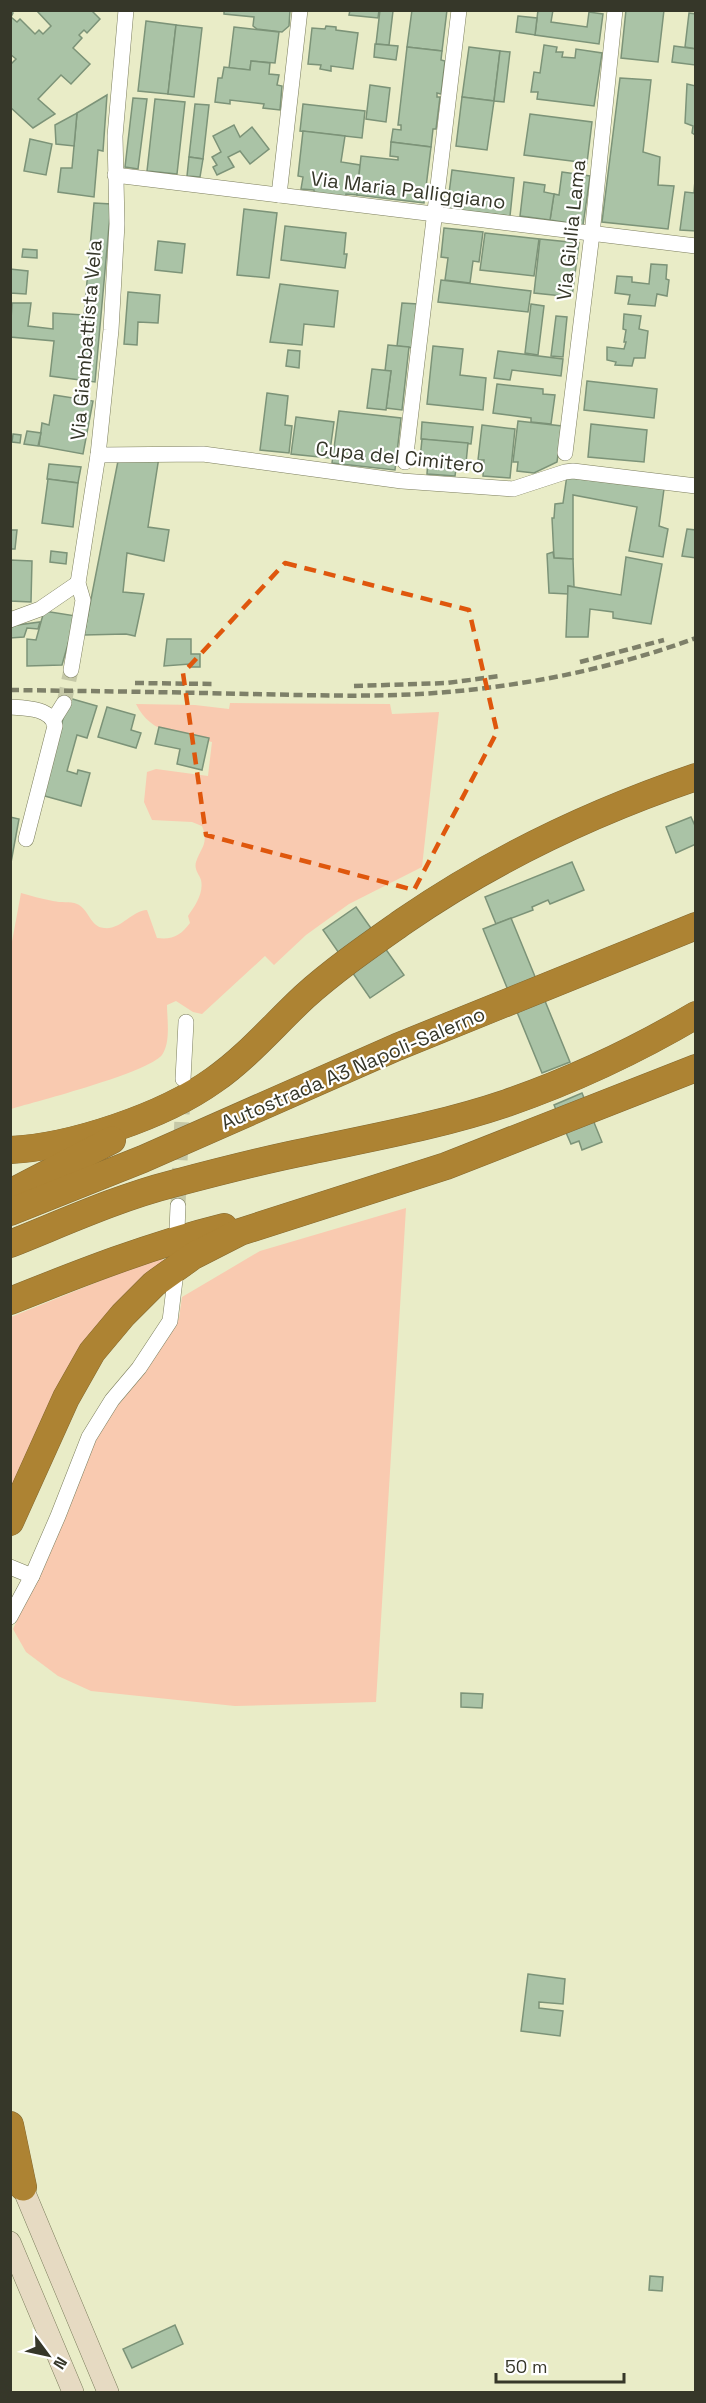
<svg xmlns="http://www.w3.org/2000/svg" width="706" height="2403" font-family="'Space Grotesk',sans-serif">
	<rect width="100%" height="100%" fill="#e9ecc7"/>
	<!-- green -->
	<g fill="#f9cab0">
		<path d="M230,703L390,704L392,714L439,712L422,867L349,904L306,935L274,965L265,956L202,1014L193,1012L176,1001L167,1005C167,1019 171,1042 162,1055C147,1073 38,1101 11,1109V947L21,893C32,896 42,899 53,901C61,903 70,901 77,904C89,909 90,927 104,928C121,930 131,911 147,910L157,938C173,940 181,935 190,923L188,916C195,906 204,893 201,880C199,874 194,870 196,862C201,847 209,844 202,826L192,822L152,820L144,802L147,772L156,769L208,776L212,742C182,735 151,735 136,704L195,705L229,709Z"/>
		<path d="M406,1208L376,1702L235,1706L91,1691L58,1676L26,1652L13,1629L62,1525L97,1431L140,1378L179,1318L182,1297L260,1251Z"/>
		<path d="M159,1257L168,1263L119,1307L11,1509V1317Z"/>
	</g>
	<!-- building -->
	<g fill="#aac3a6" stroke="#7c9378" stroke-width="1.5">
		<path d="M36,10H91L100,19L87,33L84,30L79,35L82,38L73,48L90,64L71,84L61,75L38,99L55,114L33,128L10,107V65L16,59L10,54V11L13,13L11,17L17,22L20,19L35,34L39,30L43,34L51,26Z"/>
		<path d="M224,10H290L289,26L282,32L257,29L253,26L254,17L224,14Z"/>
		<path d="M350,10H379L378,18L349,15Z"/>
		<path d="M380,10L393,11L389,45L376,44Z"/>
		<path d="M412,10H447L442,51L407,47Z"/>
		<path d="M538,10H553L551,22L587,27L589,12L603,14L599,44L535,35Z"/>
		<path d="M626,10H664L658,62L621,58Z"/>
		<path d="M689,13L696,14V49L685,47Z"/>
		<path d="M518,16L537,18L535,35L516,32Z"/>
		<path d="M146,21L176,25L168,94L138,91Z"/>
		<path d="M176,25L202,28L194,97L168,94Z"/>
		<path d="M326,26L336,27V30L358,33L353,69L331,66V71L320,69L321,65L308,64L312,28L325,29Z"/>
		<path d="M234,27L279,32L275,63L251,61L250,70L229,68Z"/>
		<path d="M375,44L398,46L396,60L374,57Z"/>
		<path d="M544,45L557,47L556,52H563L562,57L575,58L576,49L602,53L594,106L537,99L538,92H531L534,72L540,73Z"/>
		<path d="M674,46L696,49L695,65L672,62Z"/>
		<path d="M407,47L442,51L441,60L445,61L441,94L437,93V97H440L436,129H433L431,147L391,142L393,129L401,130V125H398Z"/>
		<path d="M469,47L500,51L494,101L462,97Z"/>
		<path d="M500,51L510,52L504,102L494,101Z"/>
		<path d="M251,61L270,63L269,74L279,75L277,85L282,86L280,110L263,108L264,104L230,100V104L215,102L218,78H222L224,67L250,70Z"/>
		<path d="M620,78L651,80L643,152L660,157L658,185L674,186L668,229L602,222Z"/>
		<path d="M687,84L696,86V143L695,135L692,133L693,126L685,123Z"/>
		<path d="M370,85L390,88L386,122L366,119Z"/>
		<path d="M107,95L103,151L98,150L94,197L58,192L61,168H72L77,113Z"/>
		<path d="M462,97L494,101L487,150L456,146Z"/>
		<path d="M133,98L147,99L138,169L125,167Z"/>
		<path d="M155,99L185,102L177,174L147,171Z"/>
		<path d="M195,104L209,105L203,159L189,157Z"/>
		<path d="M303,104L365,111L362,138L300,131Z"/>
		<path d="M77,113L74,146L56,144L55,125Z"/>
		<path d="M530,114L592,122L587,163L524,155Z"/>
		<path d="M234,125L240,137L252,127L269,149L250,164L240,151L228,157L234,167L217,175L213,167L217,165L212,157L221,152L213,136Z"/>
		<path d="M303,131L345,136L341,162L360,165L357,195L346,194L345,199L314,195V190L301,189L303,177L298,176Z"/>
		<path d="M30,139L52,144L46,175L24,171Z"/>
		<path d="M391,142L431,147L424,203L357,195L361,156L398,160V157L390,156Z"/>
		<path d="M189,157L203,159L200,177L187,176Z"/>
		<path d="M452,170L514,178L510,216L447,209Z"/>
		<path d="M562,172L590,176L583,225L550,220L554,194L559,195Z"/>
		<path d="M695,180L696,231L680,230L685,192L694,193Z"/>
		<path d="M524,182L545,185L544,192L554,194L550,220L520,216Z"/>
		<path d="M94,203L111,204L95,382L50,376L54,341L10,337L12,303H31L28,326L53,329V313L84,315Z"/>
		<path d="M244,209L277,213L269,278L237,275Z"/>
		<path d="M285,226L346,233L344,254H347L345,268L281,260Z"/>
		<path d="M444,228L483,232L479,262L473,261L470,283L445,280L448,258L441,257Z"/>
		<path d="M485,233L539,239L534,276L480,270Z"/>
		<path d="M540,239L579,243L572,297L534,293Z"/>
		<path d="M158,241L185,244L182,273L155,270Z"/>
		<path d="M23,249L37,250V258L22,257Z"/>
		<path d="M651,264L667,265L666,279L669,280L667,296L657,294L655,306L628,304L630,295L615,293L617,276L632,277V282L649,284Z"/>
		<path d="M10,269L28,271L26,294L10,293Z"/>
		<path d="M441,280L531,291L528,312L438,302Z"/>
		<path d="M280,284L338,291L334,327L304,324L302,345L270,342Z"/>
		<path d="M128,292L160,295L158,323L138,322L137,345L124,344Z"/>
		<path d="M402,303L418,304L413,348L397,346Z"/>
		<path d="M531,304L544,306L538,355L525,353Z"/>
		<path d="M624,314L641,316L639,329L648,331L645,358H634L632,366L615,365L616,362L607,360V347L624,349L626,342H624L626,330L623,329Z"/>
		<path d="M556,316L567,317L563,357L551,356Z"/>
		<path d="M388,345L409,347L402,410L386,408L391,371H385Z"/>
		<path d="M433,346L463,349L460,375L486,378L483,410L427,404Z"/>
		<path d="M288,350L300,351L299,368L286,366Z"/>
		<path d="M498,351L563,359L561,376L512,370L510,380L494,378Z"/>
		<path d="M372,369L391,371L386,410L367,408Z"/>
		<path d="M587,381L657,389L654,418L584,410Z"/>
		<path d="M497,384L543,389V394L555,395L551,424L531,422V418L493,413Z"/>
		<path d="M267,393L288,396L285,425L292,426L289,453L260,450Z"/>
		<path d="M54,395L93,401L83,454L39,446L42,423L49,425Z"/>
		<path d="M339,411L401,418L395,470L332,463Z"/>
		<path d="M296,417L334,422L329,458L291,454Z"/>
		<path d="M518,421L562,426L557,462L534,473L517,471L518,462H513Z"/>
		<path d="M422,422L473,427L471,444L421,439Z"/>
		<path d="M591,424L647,430L644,462L588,457Z"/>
		<path d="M482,425L515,429L510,478L483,476L484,460H478Z"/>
		<path d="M27,431L41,433L38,446L24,444Z"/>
		<path d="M13,434L21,435L20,443L12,442Z"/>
		<path d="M422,439L468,443L466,463L457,462L455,476L427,474L428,460L420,459Z"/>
		<path d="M159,457L148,527L169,530L164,561L127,553L123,592L144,594L135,636L126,634L84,635L118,461Z"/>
		<path d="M49,464L81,467L78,483L47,479Z"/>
		<path d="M567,475L664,489L659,526L668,529L663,557L629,551L637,507L573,495V559L554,558L552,518H554L555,504L563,503Z"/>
		<path d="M48,479L78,483L73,527L42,523Z"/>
		<path d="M687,529L696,530V558L682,556Z"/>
		<path d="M10,530H17L15,549H10Z"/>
		<path d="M51,551L67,553L66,564L50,562Z"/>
		<path d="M553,552L554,558L573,559L574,587L568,586V594L549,593L547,554Z"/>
		<path d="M626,557L662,564L651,624L613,618V612L590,609L588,637H566L568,586L621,595Z"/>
		<path d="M10,560L32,561L31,602L10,601Z"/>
		<path d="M44,611L76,616L62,665L27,666V639L36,640Z"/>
		<path d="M40,622L38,629L27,628L24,637L10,638V626Z"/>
		<path d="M167,639H191V654H200V667H190V664L164,666Z"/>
		<path d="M69,698L97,706L87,738L77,735L67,771L77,774L78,770L90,773L81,806L41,795Z"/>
		<path d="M107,707L135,715L131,730L141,733L136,748L98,737Z"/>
		<path d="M159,727L209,738L202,770L177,764L180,749L155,744Z"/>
		<path d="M10,817L19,819L10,868Z"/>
		<path d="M691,817L696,828V844L676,853L666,827Z"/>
		<path d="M572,862L584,890L550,904L548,900L532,907L533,910L496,924L485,897Z"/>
		<path d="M356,907L404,975L370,998L323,930Z"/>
		<path d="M511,918L570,1062L542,1073L483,929Z"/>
		<path d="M582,1093L602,1142L582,1150L579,1141L571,1144L554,1105Z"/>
		<path d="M461,1693L483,1694L482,1708L461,1707Z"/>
		<path d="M528,1974L565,1979L563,2004L539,2002V2008L563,2011L560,2036L521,2031Z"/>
		<path d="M650,2276L663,2277L662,2291L649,2290Z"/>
		<path d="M175,2325L183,2344L132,2368L123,2349Z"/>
	</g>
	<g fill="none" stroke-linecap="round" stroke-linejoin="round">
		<!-- street-tunnel -->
		<g stroke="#c5c8a7" stroke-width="15" stroke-dasharray="15 8" stroke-linecap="butt">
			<path d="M64,703L71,670"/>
			<path d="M178,1206L183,1095"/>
		</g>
		<defs>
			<g id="street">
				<path d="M115,175L696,246"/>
				<path d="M279,195L300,10"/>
				<path d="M565,453L592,234L615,10"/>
				<path d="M98,455L203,454L402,481L513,489L565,472L573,471L696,486"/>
				<path d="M405,462L459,10"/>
				<path d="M10,620L40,609L78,583"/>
				<path d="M71,670L83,600L78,583L98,455L111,330L117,224L115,136L126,10"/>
				<path d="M10,707C26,708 51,708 55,726L26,839"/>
				<path d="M54,719L64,703"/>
				<path d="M183,1079L186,1022"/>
				<path d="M177,1230L178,1206"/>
				<path d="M10,1567L32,1576"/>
				<path d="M10,1617L32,1576L58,1516L89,1437L112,1400L139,1368L170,1321L175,1280"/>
			</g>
			<g id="secondary">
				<path d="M17,2174L108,2392"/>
				<path d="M10,2242L73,2392"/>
			</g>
			<g id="highway">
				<path d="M10,1150C72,1147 164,1116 214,1080C247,1057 274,1025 304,997C335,969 370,945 404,921C494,859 593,812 696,777"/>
				<path d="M10,1193L112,1140"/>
				<path d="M10,1212L143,1159L397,1047L696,926"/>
				<path d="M10,1244C63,1223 117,1198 172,1184C217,1172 263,1160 309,1151C375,1137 442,1125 507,1103C573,1080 635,1051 696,1015"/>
				<path d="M10,1301C80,1273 151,1245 224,1227"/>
				<path d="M10,1522L66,1398L92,1352L123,1315L154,1284L193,1256L240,1232L446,1166L696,1068"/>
				<path d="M10,2125L23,2187"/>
			</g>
		</defs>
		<!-- street casing -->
		<use href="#street" stroke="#7c7e5d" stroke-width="16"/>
		<!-- secondary casing -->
		<use href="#secondary" stroke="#7c7e5d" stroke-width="22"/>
		<!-- highway casing -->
		<use href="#highway" stroke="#836830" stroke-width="28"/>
		<!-- street -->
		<use href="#street" stroke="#fff" stroke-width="15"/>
		<!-- secondary -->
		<use href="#secondary" stroke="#e6dac2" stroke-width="21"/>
		<!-- highway -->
		<use href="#highway" stroke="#ad8333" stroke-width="27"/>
		<!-- rail -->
		<g stroke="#7e8069" stroke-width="4.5" stroke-dasharray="9 4.5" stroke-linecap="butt">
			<path d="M580,662L664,640"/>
			<path d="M135,683L213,684"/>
			<path d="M354,686L447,683L500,676"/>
			<path d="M10,690C89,691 168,692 247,694C314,695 381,698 447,692C531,685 617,667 696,638"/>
		</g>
	</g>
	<!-- marked area -->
	<path fill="none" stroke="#df570d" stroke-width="4.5" stroke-dasharray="12 8" stroke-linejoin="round" d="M285,563L469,610L497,732L414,890L206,835L183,673Z"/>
	<g text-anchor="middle" stroke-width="4.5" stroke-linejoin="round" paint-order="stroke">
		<!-- street labels -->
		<g font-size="20" fill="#363729" stroke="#fff">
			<text transform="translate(408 190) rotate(7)" y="7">Via Maria Palliggiano</text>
			<text transform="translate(571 230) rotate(-84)" y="7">Via Giulia Lama</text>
			<text transform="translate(86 340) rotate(-85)" y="7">Via Giambattista Vela</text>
			<text transform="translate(400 457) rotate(6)" y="7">Cupa del Cimitero</text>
			<text transform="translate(353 1068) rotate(-23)" y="7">Autostrada A3 Napoli-Salerno</text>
		</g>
	</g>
	<!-- border -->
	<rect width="706" height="2403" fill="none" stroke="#363729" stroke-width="24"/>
	<!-- north arrow -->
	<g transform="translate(48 2355) rotate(123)" stroke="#ffffff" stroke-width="4.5" paint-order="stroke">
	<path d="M0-4.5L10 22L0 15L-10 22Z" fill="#363729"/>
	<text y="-9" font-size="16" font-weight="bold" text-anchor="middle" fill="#363729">N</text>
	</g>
	<!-- scale -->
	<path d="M496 2373v9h128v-9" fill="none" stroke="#363729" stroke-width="3"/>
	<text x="505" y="2373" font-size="18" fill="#363729" stroke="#ffffff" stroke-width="4.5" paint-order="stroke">50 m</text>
</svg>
